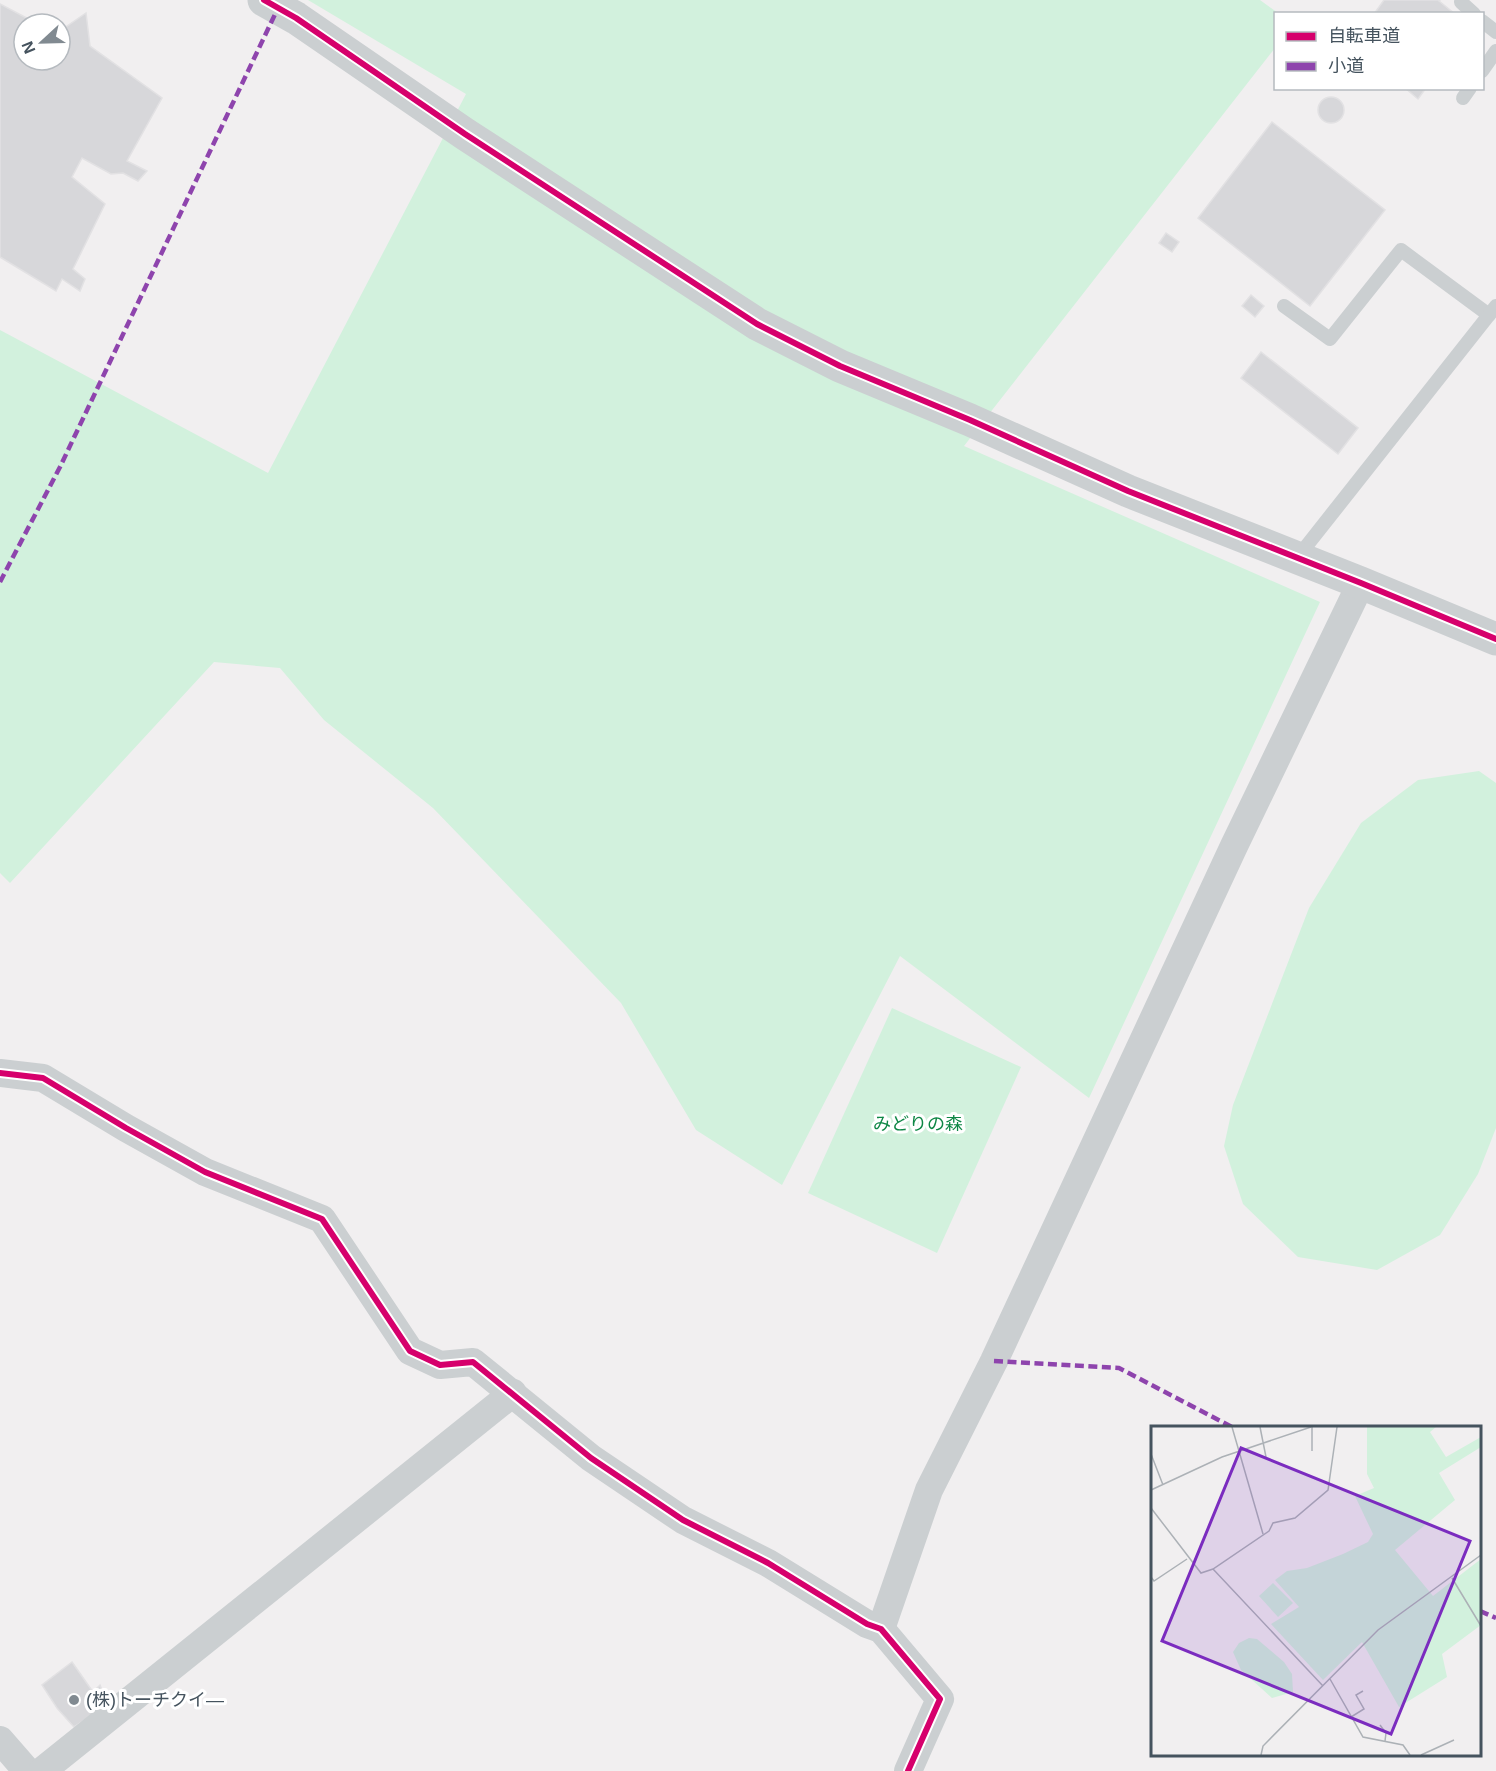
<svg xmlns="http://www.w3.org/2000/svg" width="1496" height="1771" font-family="Arial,'Noto Sans JP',sans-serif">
	<rect width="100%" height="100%" fill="#f1eff0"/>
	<!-- green -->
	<g fill="#d2f1dd">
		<path d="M308,0H1260L1278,13L1276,14L1275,48L964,446L1320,602L1089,1098L900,956L782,1185L696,1130L621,1003L433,808L324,720L280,668L214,662L10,883L0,873V330L268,473L466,94Z"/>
		<path d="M1479,771L1496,783V1128L1478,1174L1440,1235L1377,1270L1298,1257L1243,1204L1224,1146L1233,1105L1309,908L1361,823L1418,780Z"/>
		<path d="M892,1008L1021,1067L937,1253L808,1193Z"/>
	</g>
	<!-- building -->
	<g fill="#d7d7da" stroke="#e2e1e3" stroke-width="1.5">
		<path d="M1384,0H1440L1439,1L1455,14H1374Z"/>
		<path d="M0,4L38,24H24V60H60V31L86,13L90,46L162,98L127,161L147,171L138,181L123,173L111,174L82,158L72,177L105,204L73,269L85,279L80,291L62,279L56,291L0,257Z"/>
		<path d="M1405,88H1426L1418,99Z"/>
		<circle cx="1331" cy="110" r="13"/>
		<path d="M1272,122L1385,210L1310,306L1198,218Z"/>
		<path d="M1166,233L1179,242L1172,252L1159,243Z"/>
		<path d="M1251,295L1264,306L1255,317L1242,306Z"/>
		<path d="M1261,352L1358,428L1338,454L1241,378Z"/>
		<path d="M72,1662L93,1692L100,1685L108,1705L74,1727L57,1708L42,1685Z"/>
	</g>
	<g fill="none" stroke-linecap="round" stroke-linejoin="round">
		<!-- service -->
		<g stroke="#cbcfd1" stroke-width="14">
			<path d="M1461,2L1474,14"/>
			<path d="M1482,21L1496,32"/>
			<path d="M1482,71L1496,51"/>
			<path d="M1463,98L1470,88"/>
			<path d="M1284,306L1330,339L1401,250L1489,315"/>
			<path d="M1297,558L1496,306"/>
		</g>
		<!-- minor -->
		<g stroke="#cbcfd1" stroke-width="28">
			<path d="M0,1073L43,1078L126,1128L205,1172L322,1219L410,1351L440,1365L473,1362L591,1458L683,1520L768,1563L867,1624L881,1629L940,1699L908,1771"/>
			<path d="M881,1629L929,1490L994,1361L1234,846L1361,583"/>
			<path d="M0,1740L27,1771"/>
			<path d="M42,1771L513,1393"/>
		</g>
		<!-- tertiary -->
		<path stroke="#cbcfd1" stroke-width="33" d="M264,0L296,18L465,134L757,324L840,366L970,420L1128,491L1361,583L1496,639"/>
		<!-- quiet -->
		<g stroke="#8e44ad" stroke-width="4.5" stroke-dasharray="9 4.5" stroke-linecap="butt">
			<path d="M0,582L60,467L278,8"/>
			<path d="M994,1361L1119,1368L1234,1428"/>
			<path d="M1480,1611L1496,1618"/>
		</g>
		<defs>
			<g id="cycleway">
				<path d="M264,0L296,18L465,134L757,324L840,366L970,420L1128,491L1361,583L1496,639"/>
				<path d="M0,1073L43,1078L126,1128L205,1172L322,1219L410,1351L440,1365L473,1362L591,1458L683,1520L768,1563L867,1624L881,1629L940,1699L908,1771"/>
			</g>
		</defs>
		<!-- cycleway casing -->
		<use href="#cycleway" stroke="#fff" stroke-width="10"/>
		<!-- cycleway -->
		<use href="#cycleway" stroke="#d6006c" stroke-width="6"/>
	</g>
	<!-- markers -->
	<circle fill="#818a91" stroke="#fff" stroke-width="2" cx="74" cy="1700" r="6"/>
	<g text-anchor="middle" stroke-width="6" stroke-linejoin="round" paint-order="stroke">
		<!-- park labels -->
		<g font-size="18" fill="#0e8745" stroke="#fff">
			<text x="918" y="1130">みどりの森</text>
		</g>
		<!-- poi labels -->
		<g font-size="18" fill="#45535e" stroke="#fff" text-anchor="start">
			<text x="86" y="1706">(株)トーチクイ―</text>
		</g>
	</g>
	<!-- overview -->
	<g transform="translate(1151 1426)">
		<rect width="330" height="330" fill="#f1eff0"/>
		<path d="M216,1H285L279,6L295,31L330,11V21L288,47L304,74L244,124L282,170L330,133V199L291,228L296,251L248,281L211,216L172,254L120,198L148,181L124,154L136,145L156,142L192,128L217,116L222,108L204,70L223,62L216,48ZM122,157L142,177L127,191L108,170ZM98,212L106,213L133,236L141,248L142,266L121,272L90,244L82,226L88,217Z" fill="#d2f1dd"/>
		<path fill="none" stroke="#acb1b6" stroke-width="1.5" d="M81,1L112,108M109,1L115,31M161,1V25M0,28L12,59M0,64L71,31L160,1M0,82L50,147L62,143L118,105L122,97L144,92L177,64L186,1M62,143L172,260M0,151L3,155L36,133M301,152L330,200M179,253L212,311L252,319L259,329M200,291L213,283L205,269L212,265M229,299L235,307L234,315M110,329L112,320L227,204L330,129M270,329L303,314"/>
		<path fill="#7b2cbf" fill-opacity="0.15" stroke="#7b2cbf" stroke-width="3" d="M90,22L319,115L240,308L11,215Z"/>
		<rect width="330" height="330" fill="none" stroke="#45535e" stroke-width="3"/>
	</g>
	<!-- legend -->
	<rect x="1274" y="12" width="210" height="78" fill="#ffffff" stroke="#b5babf" stroke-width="1.5"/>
	<rect x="1286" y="32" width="30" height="9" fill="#d6006c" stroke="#b5babf" stroke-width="1.5"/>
	<text x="1328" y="42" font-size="18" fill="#45535e">自転車道</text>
	<rect x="1286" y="62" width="30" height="9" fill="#8e44ad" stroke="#b5babf" stroke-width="1.5"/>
	<text x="1328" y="72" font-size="18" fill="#45535e">小道</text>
	<!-- north arrow -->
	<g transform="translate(42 42) rotate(248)"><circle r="28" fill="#ffffff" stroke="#b5babf" stroke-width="1.5"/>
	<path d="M0-4.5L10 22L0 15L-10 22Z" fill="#818a91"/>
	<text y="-9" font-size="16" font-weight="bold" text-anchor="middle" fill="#45535e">N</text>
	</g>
</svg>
